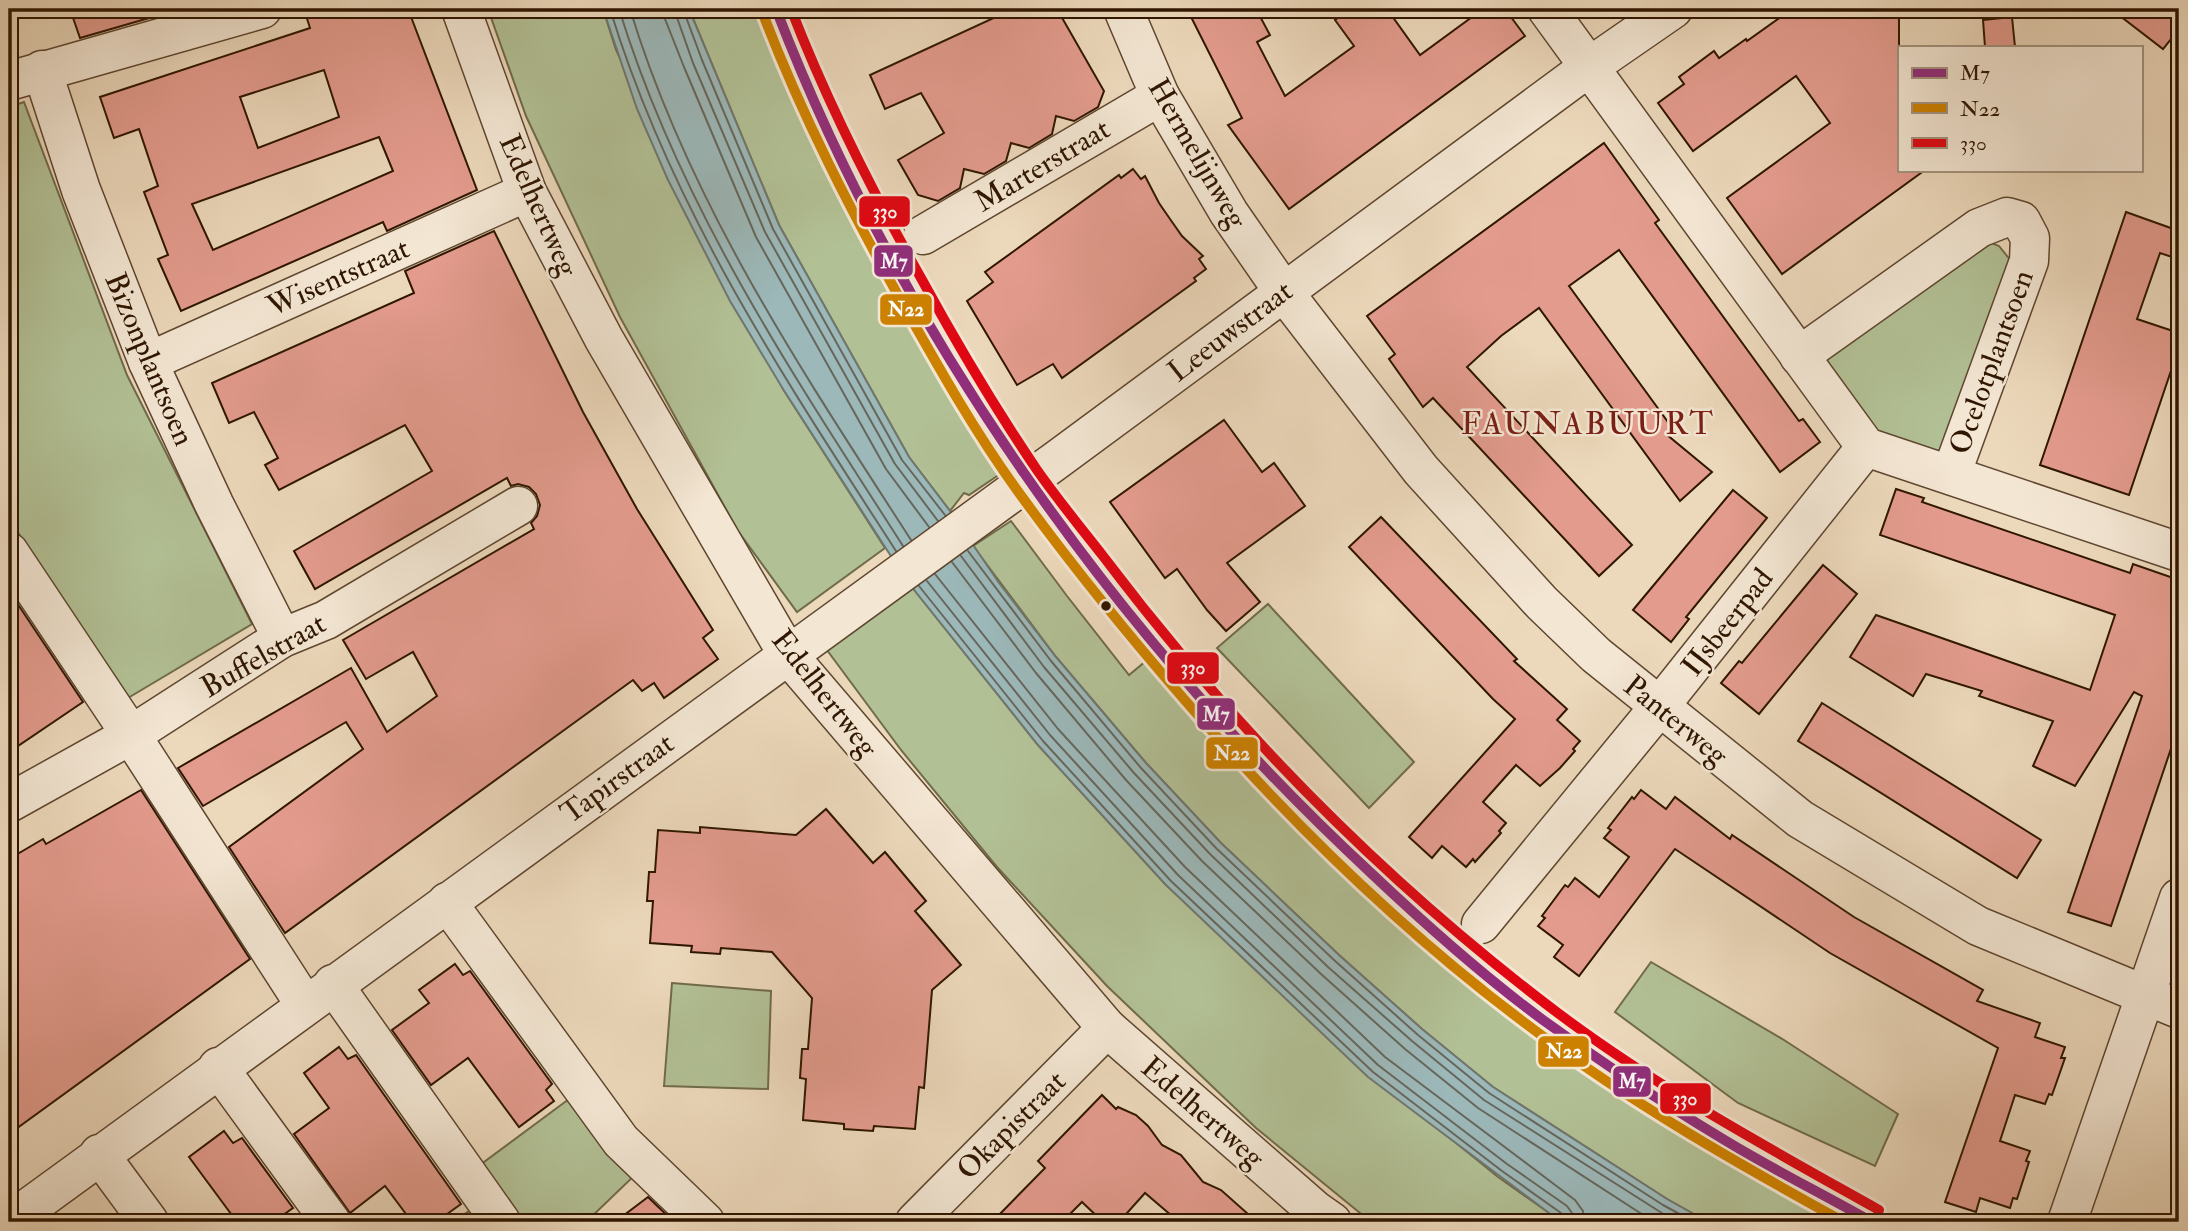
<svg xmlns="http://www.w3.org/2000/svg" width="2188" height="1231" font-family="'IM FELL Double Pica',serif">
	<rect width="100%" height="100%" fill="#ecd8bb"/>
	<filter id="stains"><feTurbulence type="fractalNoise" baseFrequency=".00286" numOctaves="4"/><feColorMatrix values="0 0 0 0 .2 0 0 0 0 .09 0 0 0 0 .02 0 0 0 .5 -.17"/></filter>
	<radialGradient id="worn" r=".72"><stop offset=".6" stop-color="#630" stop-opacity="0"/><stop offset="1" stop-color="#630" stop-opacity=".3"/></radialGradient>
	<!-- green -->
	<g fill="#b2c095" stroke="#706b4a" stroke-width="2">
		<path d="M488,9H603L616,50L783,389L885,548L797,612L738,531L620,317L526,116Z"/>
		<path d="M689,9H759C774,45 788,82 804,118C858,242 930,359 1003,472L969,495L964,493L950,511L909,457L779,225Z"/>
		<path d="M24,102L127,375L252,624L128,698L9,519V107Z"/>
		<path d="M1987,241L1999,246L2015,266L1943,455L1872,437L1817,358Z"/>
		<path d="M1011,521L1067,596L1129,675L1146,661L1229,755L1380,902L1498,1002L1725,1159L1840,1222H1708L1667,1199L1493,1087L1422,1029L1339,955L1221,843L1146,763L1056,657L973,546Z"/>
		<path d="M907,581L1038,745L1166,885L1450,1138L1498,1177L1562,1222H1371L1256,1128L1107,986L997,867L901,750L821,642Z"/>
		<path d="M1268,604L1414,762L1369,808L1217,648Z"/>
		<path d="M1651,962L1784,1040L1898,1114L1875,1166L1738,1103L1615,1012Z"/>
		<path d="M672,983L771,991L768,1089L664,1086Z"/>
		<path d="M573,1096L637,1173L586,1222H453L495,1193L476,1168Z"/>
	</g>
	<!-- water -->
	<path fill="#9cb8b9" stroke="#70776f" stroke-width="2" d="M603,9H689L779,225L909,457L950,511L999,583L1056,657L1146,763L1221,843L1339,955L1422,1029L1493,1087L1667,1199L1708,1222H1562L1549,1213L1368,1077L1166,885L1038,745L907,581L783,389L730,301L668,180L637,109Z"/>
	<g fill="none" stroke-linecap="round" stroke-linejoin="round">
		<!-- shore -->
		<g stroke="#66675c" stroke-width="2">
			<path d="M610,9C672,211 783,376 896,551"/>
			<path d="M619,9C680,207 792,373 903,546"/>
			<path d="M630,9C689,203 802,371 911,540"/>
			<path d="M664,9L665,19L684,67L756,237L886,469L929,527"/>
			<path d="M674,9L693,63L765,232L895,464L938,521"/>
			<path d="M683,9L702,60L773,229L902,460L945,515"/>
			<path d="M968,551L1051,661L1141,768L1216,848L1334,960L1418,1035L1489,1093L1663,1205L1694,1222"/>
			<path d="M961,556L1044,667L1134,773L1210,854L1328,967L1412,1041L1484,1100L1676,1222"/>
			<path d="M952,562L1036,673L1126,780L1202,861L1321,974L1405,1049L1478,1108L1654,1222"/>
			<path d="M935,574L1058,729L1185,867L1385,1057L1575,1200L1583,1211L1584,1222"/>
			<path d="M927,581L1050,735L1178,875L1378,1065L1507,1164L1567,1206L1572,1213L1574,1222"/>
			<path d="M919,586L1043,741L1171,881L1373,1072L1502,1171L1561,1213L1565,1222"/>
		</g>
	</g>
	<!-- building -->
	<g fill="#e39b8d" stroke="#2f1600" stroke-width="2" fill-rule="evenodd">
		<path d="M70,9H162L163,14L80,38Z"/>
		<path d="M304,9H408L477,190L387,231L383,222L181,311L158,259L168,255L144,192L158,186L139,129L114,138L100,97L310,28ZM324,70L339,117L258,148L240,97ZM379,137L393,171L213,250L192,204Z"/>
		<path d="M1013,9H1057L1104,91L1098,107L1074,121L1056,116L1052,134L1029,148L1011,143L1006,161L984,174L964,169L960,188L938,201L918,195L898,160L944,133L921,93L885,109L870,75Z"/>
		<path d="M1187,9H1256L1270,35L1257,42L1285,96L1354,46L1335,20L1350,9H1387L1420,55L1483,9H1505L1525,36L1289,209L1228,125L1242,118Z"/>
		<path d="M1792,9H1899V170H1925L1782,274L1727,198L1830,123L1796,76L1693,151L1658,103L1684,84L1679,77L1714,51L1719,58L1746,39L1747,41Z"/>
		<path d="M2111,9H2179V29L2163,49Z"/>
		<path d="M2012,17L2015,47H1985L1983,20Z"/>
		<path d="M1604,143L1659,220L1655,223L1799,421L1803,419L1820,442L1780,472L1619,250L1569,286L1673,429L1666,434L1712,472L1680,501L1539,308L1501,336L1467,367L1632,545L1599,576L1433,398L1423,407L1389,359L1395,354L1367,316Z"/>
		<path d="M1133,169L1141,179L1145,176L1159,203L1170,219L1182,236L1203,256L1199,259L1206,269L1194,278L1196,281L1062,378L1053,364L1017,385L967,301L993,282L985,272L1119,175L1121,178Z"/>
		<path d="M2126,212L2179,231L2172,257L2160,253L2137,319L2179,333V347L2129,495L2040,465Z"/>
		<path d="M494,231L583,412L637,509L713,630L703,638L718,659L664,698L654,683L642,691L633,680L285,933L229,847L363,749L346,722L203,806L178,768L351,668L387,732L437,696L413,652L366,679L343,640L534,529L531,523L537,516L540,505L536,494L529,487L518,484L511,486L507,478L315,589L294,551L432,471L405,425L279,490L265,465L278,458L254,412L229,423L212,383L414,293L405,271Z"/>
		<path d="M1224,420L1262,472L1274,463L1305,506L1227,563L1260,602L1226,631L1207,610L1177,569L1165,578L1110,502Z"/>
		<path d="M1896,489L1924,498L1922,502L2130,573L2133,564L2179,580V725L2111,926L2068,912L2142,696L2134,692L2075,786L2033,766L2053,721L1979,696L1982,691L1926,674L1913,696L1850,657L1876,615L2090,690L2115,615L1880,535Z"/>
		<path d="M1733,490L1767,518L1686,617L1689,619L1671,642L1633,610Z"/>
		<path d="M1381,517L1517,659L1514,661L1567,709L1557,720L1580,741L1573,749L1575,751L1560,768L1540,786L1516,765L1483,802L1506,823L1499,831L1501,833L1475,862L1473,859L1466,867L1442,846L1432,858L1409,837L1515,719L1493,699L1349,547Z"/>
		<path d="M1823,565L1857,594L1759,714L1721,683L1739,661L1742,663Z"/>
		<path d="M9,591L83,702L9,752Z"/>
		<path d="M1822,703L2041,840L2017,878L1798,741Z"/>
		<path d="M141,790L250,959L9,1134V859L43,839L46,844Z"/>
		<path d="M1641,790L1666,809L1675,797L1730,839L1732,835L1854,917L1983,990L1977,1001L2040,1023L2035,1037L2065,1047L2061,1058H2065L2052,1095L2049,1094L2045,1104L2015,1095L2000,1141L2030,1151L2026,1161L2029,1162L2017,1199L2013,1198L2010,1208L1980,1198L1976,1212L1945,1202L1998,1048L1830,953L1675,849L1579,976L1554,957L1563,945L1538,926L1545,918L1542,916L1565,885L1568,887L1575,878L1599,897L1629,857L1604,838L1611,830L1608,828L1632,797L1634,799Z"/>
		<path d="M826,809L873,863L885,852L926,901L915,911L961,965L932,990L924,1088L919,1087L915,1129L874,1126L873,1131L844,1129V1124L803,1120L806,1079L800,1078L802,1049H808L812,998L772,952L721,948L720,954L691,952L692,946L650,943L653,901H647L649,872H655L658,830L700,833V827L796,835Z"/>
		<path d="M455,964L463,975L470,971L552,1084L546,1090L554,1101L519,1127L468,1058L431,1085L392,1030L429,1003L419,990Z"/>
		<path d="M339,1047L348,1059L356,1055L461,1204L436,1222H412L385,1186L350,1213L294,1134L329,1108L304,1073Z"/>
		<path d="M1102,1095L1116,1109L1118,1107L1136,1115L1148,1126L1162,1145L1181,1155L1203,1182L1221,1190L1257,1222H1179L1145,1193L1119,1222H1103L1082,1202L1062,1222H992L1045,1168L1038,1161Z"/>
		<path d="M224,1131L233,1143L242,1138L293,1208L273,1222H237L189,1157Z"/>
		<path d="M648,1197L674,1222H615Z"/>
	</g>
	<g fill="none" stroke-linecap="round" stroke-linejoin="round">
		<defs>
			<g id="minor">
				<path d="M461,9L527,192L604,339L788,655L1107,1028L1315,1210L1332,1222"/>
				<path d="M1123,9L1160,96L1229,213L1283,291L1421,470L1542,603L1596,655L1800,819L1978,926L2179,1009"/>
				<path d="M1547,9L1866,447L2179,552"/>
				<path d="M42,70L81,190L148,362L214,504L282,638"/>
				<path d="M9,81L262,9"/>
				<path d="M923,235L1160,96"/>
				<path d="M1799,356L1979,228L2007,217L2021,221L2030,238L2029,261L1951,475"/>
				<path d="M148,362L527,192"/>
				<path d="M9,552L131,735L305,1005"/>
				<path d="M9,803L131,735L282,638L326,620L518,506"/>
				<path d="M447,902L621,1141L705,1222"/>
				<path d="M1481,924L1659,707L1866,447"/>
				<path d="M333,984L501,1222"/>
				<path d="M218,1067L331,1222"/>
				<path d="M99,1154L149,1222"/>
				<path d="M9,1222L1058,459L1589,67L1673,9"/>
				<path d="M915,1222L1107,1028"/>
				<path d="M2067,1222L2179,898"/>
			</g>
		</defs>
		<!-- minor casing -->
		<use href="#minor" stroke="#5e462f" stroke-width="41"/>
		<!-- minor -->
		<use href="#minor" stroke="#f3e6d3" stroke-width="38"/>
		<defs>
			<path id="bus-1" d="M776,9C901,334 1116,636 1371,873C1426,925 1482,975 1543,1020C1600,1061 1658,1100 1718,1136C1768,1167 1821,1193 1872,1222"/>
			<path id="bus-2" d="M763,14C802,116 851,211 904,306C939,368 975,432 1017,490C1069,562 1125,631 1183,698C1288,820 1404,933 1533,1029C1631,1103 1737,1163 1844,1222"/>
			<path id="bus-3" d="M791,9C827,102 872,191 921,278C957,344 995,408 1037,470C1058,500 1081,528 1103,556C1230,724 1379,876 1546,1004C1650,1084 1765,1146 1879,1210"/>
		</defs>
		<!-- bus-1 casing -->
		<use href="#bus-1" stroke="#f3e6d3" stroke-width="16"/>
		<!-- bus-2 casing -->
		<use href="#bus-2" stroke="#f3e6d3" stroke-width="16"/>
		<!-- bus-3 casing -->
		<use href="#bus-3" stroke="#f3e6d3" stroke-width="16"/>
		<!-- bus-1 -->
		<use href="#bus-1" stroke="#912e7b" stroke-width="10"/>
		<!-- bus-2 -->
		<use href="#bus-2" stroke="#cd8100" stroke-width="10"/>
		<!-- bus-3 -->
		<use href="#bus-3" stroke="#e00713" stroke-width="10"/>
	</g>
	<!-- markers -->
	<circle fill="#2f1600" stroke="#f3e6d3" stroke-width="2.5" cx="1106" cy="606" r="6"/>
	<g text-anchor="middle" stroke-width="5" stroke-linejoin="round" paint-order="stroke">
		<!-- street labels -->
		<g font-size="30" fill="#2f1600" stroke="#f3e6d3">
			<text transform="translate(1198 153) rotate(60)" y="10">Hermelijnweg</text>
			<text transform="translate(1042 165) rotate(-31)" y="10">Marterstraat</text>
			<text transform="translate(539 205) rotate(66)" y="10">Edelhertweg</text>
			<text transform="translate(338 277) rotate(-24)" y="10">Wisentstraat</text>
			<text transform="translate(1230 331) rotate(-37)" y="10">Leeuwstraat</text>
			<text transform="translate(150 359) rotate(67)" y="10">Bizonplantsoen</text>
			<text transform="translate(1991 362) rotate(-70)" y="10">Ocelotplantsoen</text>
			<text transform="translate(1727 622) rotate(-52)" y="10">IJsbeerpad</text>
			<text transform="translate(263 655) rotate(-30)" y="10">Buffelstraat</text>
			<text transform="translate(825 693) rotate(52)" y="10">Edelhertweg</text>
			<text transform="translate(1676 720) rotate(39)" y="10">Panterweg</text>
			<text transform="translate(617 778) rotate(-36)" y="10">Tapirstraat</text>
			<text transform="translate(1203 1112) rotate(41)" y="10">Edelhertweg</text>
			<text transform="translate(1011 1125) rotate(-45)" y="10">Okapistraat</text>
		</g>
		<!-- neighbourhood labels -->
		<g font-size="32" letter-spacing="2" fill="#7a1f14" stroke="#f3e6d3">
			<text x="1588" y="434">FAUNABUURT</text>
		</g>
	</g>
	<g stroke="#f3e6d3" stroke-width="2.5">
		<rect x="858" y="195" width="53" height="33" rx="7" fill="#e00713"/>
		<rect x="873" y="244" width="41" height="34" rx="7" fill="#912e7b"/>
		<rect x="879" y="293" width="54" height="33" rx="7" fill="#cd8100"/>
		<rect x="1166" y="651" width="54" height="34" rx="7" fill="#e00713"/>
		<rect x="1196" y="697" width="40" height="34" rx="7" fill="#912e7b"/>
		<rect x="1205" y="736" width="54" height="34" rx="7" fill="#cd8100"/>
		<rect x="1537" y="1035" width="53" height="33" rx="7" fill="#cd8100"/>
		<rect x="1612" y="1065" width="40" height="33" rx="7" fill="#912e7b"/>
		<rect x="1659" y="1082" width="53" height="33" rx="7" fill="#e00713"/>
	</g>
	<g font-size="19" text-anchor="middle" font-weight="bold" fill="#fff">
		<text x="885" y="218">330</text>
		<text x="894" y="268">M7</text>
		<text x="906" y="316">N22</text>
		<text x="1193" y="674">330</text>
		<text x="1216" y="721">M7</text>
		<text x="1232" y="760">N22</text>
		<text x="1564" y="1058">N22</text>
		<text x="1632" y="1088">M7</text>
		<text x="1685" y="1105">330</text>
	</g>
	<!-- margin -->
	<rect width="2188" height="1231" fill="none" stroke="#ecd8bb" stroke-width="35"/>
	<rect x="10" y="10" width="2167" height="1210" fill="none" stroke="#2f1600" stroke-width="3.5"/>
	<rect x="18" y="18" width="2153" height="1196" fill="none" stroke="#2f1600" stroke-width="2"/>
	<!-- legend -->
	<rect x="1898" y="46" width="245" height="126" fill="#f3e6d3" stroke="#a5937f" stroke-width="2"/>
	<rect x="1912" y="68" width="35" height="10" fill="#912e7b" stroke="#a5937f" stroke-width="2"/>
	<text x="1960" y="80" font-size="21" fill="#2f1600">M7</text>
	<rect x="1912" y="103" width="35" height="10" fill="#cd8100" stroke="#a5937f" stroke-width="2"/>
	<text x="1960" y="116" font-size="21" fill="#2f1600">N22</text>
	<rect x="1912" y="138" width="35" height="10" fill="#e00713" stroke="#a5937f" stroke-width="2"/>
	<text x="1960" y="150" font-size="21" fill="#2f1600">330</text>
	<rect width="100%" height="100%" filter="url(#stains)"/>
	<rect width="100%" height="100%" fill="url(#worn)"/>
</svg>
